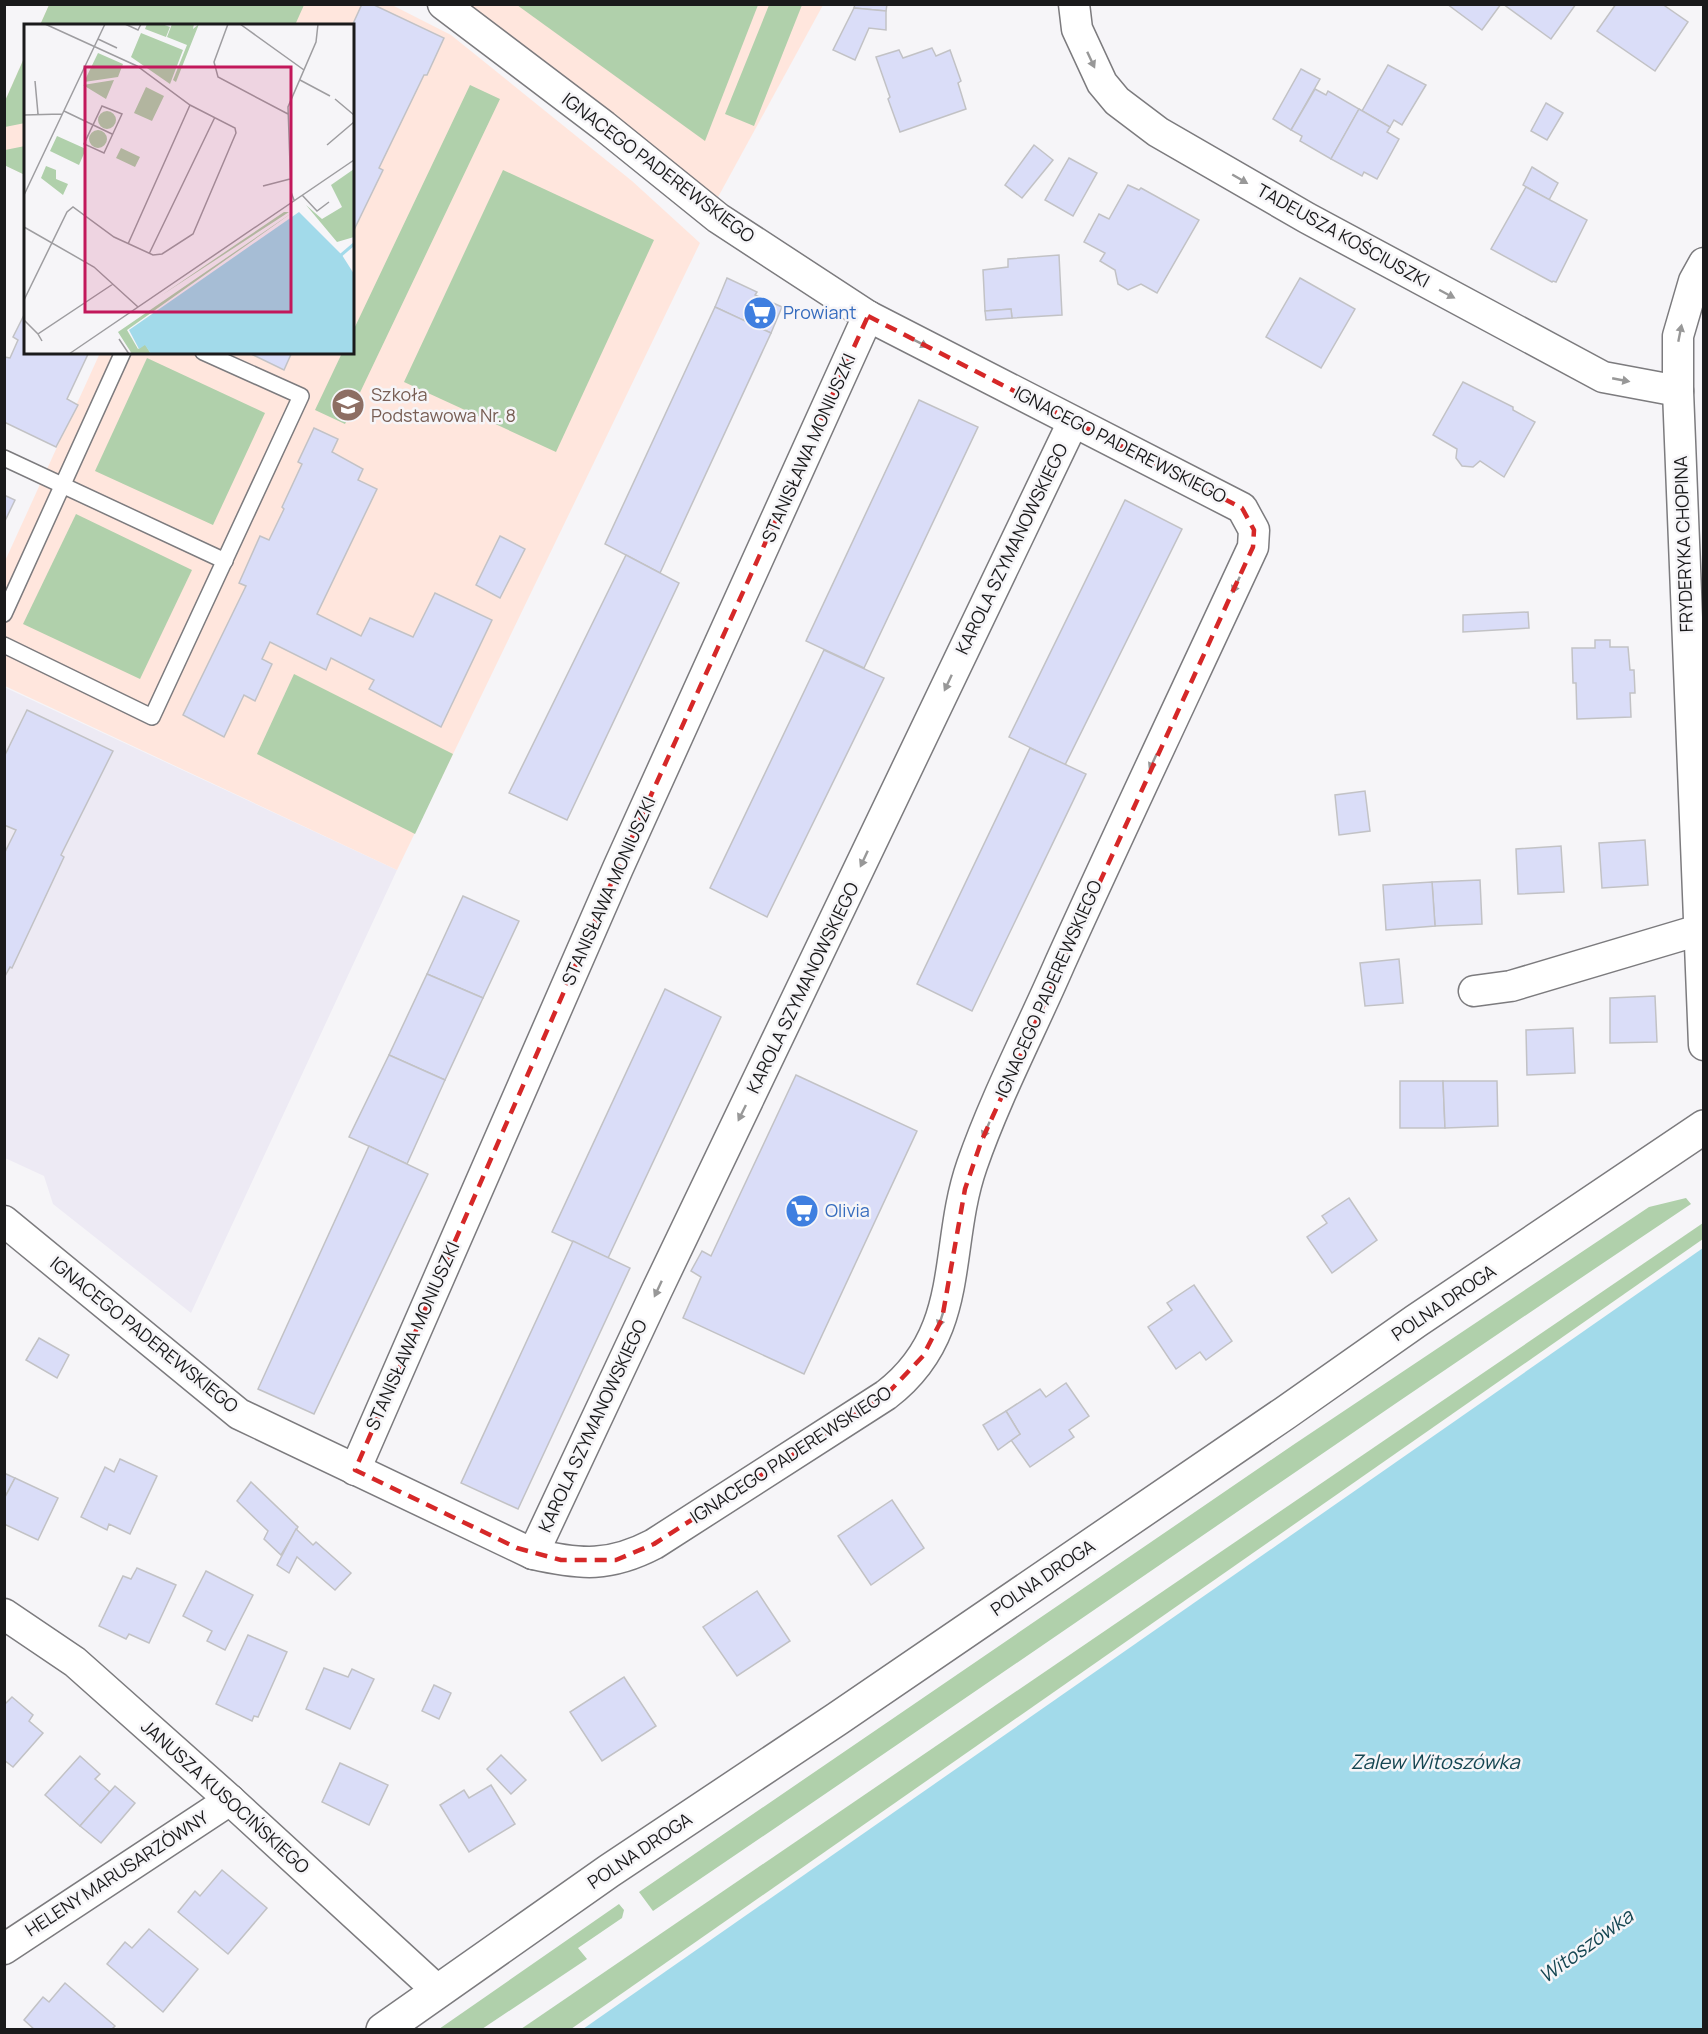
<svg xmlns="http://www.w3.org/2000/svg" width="1708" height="2034" font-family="Manrope,sans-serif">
	<rect width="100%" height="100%" fill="#f6f5f8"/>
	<!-- built -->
	<path fill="#edeaf4" d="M4,687L397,870L191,1313L53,1204L44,1176L5,1158Z"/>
	<!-- education -->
	<g fill="#ffe6dd">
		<path d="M49,5H392L451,35L632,181L700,243L397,870L5,686V561L100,353L352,352V26L40,25Z"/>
		<path d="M468,5H823L717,199Z"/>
		<path d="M25,56V175L5,165V101Z"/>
	</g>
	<!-- green -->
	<g fill="#b0d0ab">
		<path d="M49,5V4L304,5L295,25H40Z"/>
		<path d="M517,5H758L705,141Z"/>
		<path d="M769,5H802L754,126L725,114Z"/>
		<path d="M25,56V123L5,127V101Z"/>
		<path d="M470,85L500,99L345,424L315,410L342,353L352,352L353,331Z"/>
		<path d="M25,146H26L25,175L4,165L5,150Z"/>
		<path d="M503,170L654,240L556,452L404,382Z"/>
		<path d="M147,358L265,413L213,525L95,471Z"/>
		<path d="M76,514L192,570L140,679L23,624Z"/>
		<path d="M294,674L453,754L415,834L257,754Z"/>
		<path d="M1686,1198L1691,1204C1343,1437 1000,1676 653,1911L639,1892L1293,1445L1649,1207Z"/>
		<path d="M1703,1223V1239L571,2029H521Z"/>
		<path d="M619,1904L624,1910L622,1918L578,1948L587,1959L482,2029H439Z"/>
	</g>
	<!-- water -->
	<path fill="#a2daea" d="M1703,1248V2029H583Z"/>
	<!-- building -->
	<g fill="#daddf8" stroke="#c2c2c5" stroke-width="1.5">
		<path d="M362,4H372L444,38L427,75H424L379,168L383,170L352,234V26Z"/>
		<path d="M855,4H887L886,11L854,8Z"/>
		<path d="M1447,4H1501L1482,30Z"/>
		<path d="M1503,4H1576L1551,39Z"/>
		<path d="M1616,4H1662L1688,22L1655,71L1597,31Z"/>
		<path d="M854,8L886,11V30L869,28L855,60L833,50Z"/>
		<path d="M932,48L936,56L950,50L961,81L958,83L966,109L900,132L888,99L890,97L876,57L899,50L903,58Z"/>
		<path d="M1388,65L1426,85L1402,125L1394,120L1390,127L1362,111Z"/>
		<path d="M1301,69L1320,79L1291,130L1273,119Z"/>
		<path d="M1315,89L1326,95L1328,91L1359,109L1331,159L1300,141L1302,136L1291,130Z"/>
		<path d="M1546,103L1563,113L1547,140L1531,131Z"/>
		<path d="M1359,109L1390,127L1387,132L1399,139L1377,179L1364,172L1362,176L1331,159Z"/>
		<path d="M1034,145L1053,160L1022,198L1005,185Z"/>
		<path d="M1069,158L1097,173L1073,216L1045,200Z"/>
		<path d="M1532,167L1558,183L1549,200L1523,185Z"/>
		<path d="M1128,185L1139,190L1141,188L1199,220L1157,293L1141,284L1128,290L1118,284L1115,270L1100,261L1105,253L1084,242L1099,214L1109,219Z"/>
		<path d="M1526,187L1587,220L1556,282L1553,281L1552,282L1491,249Z"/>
		<path d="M1059,255L1062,315L1012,318L1011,309L985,311L983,270L1008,267V259Z"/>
		<path d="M727,278L757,292L755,295L782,307L771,333L715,307Z"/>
		<path d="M1300,278L1355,309L1321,368L1266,337Z"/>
		<path d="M715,307L771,333L660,573L605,544Z"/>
		<path d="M1011,309L1012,318L986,320L985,311Z"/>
		<path d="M26,311V352H89L67,399L78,405L56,447L4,422V357L10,358L18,340L13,337Z"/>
		<path d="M247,352H292L284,370Z"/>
		<path d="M1463,382L1513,407V410L1535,422L1504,477L1480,461L1473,467L1462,466L1456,458L1457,449L1433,435Z"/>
		<path d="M919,400L978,427L864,668L806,641Z"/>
		<path d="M314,428L338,439L332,452L363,469L358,480L377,489L317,614L361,636L370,618L413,637L435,593L492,620L441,727L369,689L374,680L331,658L326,670L270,642L262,659L272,664L255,701L244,695L224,737L183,715L246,586L239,583L260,536L269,540L284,509L282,507L302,464L298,462Z"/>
		<path d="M4,495L15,500L4,523Z"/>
		<path d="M1125,500L1182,529L1065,765L1009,737Z"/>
		<path d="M500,536L525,549L500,598L476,585Z"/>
		<path d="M626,555L679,583L567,820L509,793Z"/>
		<path d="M1528,612L1529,628L1463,632V615Z"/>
		<path d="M1595,640H1610V647H1628L1630,670H1634L1635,693H1630L1631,717L1577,719L1576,683H1573L1572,648H1595Z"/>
		<path d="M824,650L884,678L767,917L710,888Z"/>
		<path d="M27,710L113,751L61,855L64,857L12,968L10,967L4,978V854L16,830L4,825V757Z"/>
		<path d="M1030,748L1086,774L972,1011L917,984Z"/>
		<path d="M1365,791L1370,831L1339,835L1335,795Z"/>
		<path d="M1645,840L1648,885L1602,888L1599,843Z"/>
		<path d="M1561,846L1564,892L1518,894L1516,849Z"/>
		<path d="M1480,880L1482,924L1435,926L1432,882Z"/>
		<path d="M1432,882L1435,926L1386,930L1383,885Z"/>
		<path d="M463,896L519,921L483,998L427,974Z"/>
		<path d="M1399,959L1403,1003L1365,1006L1360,963Z"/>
		<path d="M427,974L483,998L445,1080L389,1055Z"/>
		<path d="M665,989L721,1017L608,1258L552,1232Z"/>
		<path d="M1655,996L1657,1042L1610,1043V998Z"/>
		<path d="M1573,1028L1575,1073L1527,1075L1526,1030Z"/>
		<path d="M389,1055L445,1080L407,1164L349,1137Z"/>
		<path d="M796,1075L917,1131L804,1374L683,1318L701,1277L691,1271L702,1251L711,1256Z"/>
		<path d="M1400,1081H1443L1445,1128H1400Z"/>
		<path d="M1443,1081H1497L1498,1126L1445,1128Z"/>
		<path d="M369,1146L428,1174L314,1414L258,1389Z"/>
		<path d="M1349,1198L1377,1240L1332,1273L1307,1237L1327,1223L1322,1216Z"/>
		<path d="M573,1241L630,1268L518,1509L461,1483Z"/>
		<path d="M1194,1285L1232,1341L1206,1360L1200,1352L1176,1369L1148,1327L1172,1310L1167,1303Z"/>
		<path d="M39,1338L69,1355L57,1378L26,1360Z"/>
		<path d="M1066,1383L1089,1416L1069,1430L1074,1437L1030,1467L1011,1440L1020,1434L1006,1411L1040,1389L1046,1397Z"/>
		<path d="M1006,1411L1020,1434L998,1450L983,1425Z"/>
		<path d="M120,1459L157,1476L130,1534L109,1524L107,1530L81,1517L105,1467L114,1472Z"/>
		<path d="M4,1473L15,1478L4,1499Z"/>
		<path d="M15,1478L58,1498L38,1540L4,1524V1499Z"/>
		<path d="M251,1482L298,1527L281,1555L264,1539L268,1531L237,1501Z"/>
		<path d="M892,1500L924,1548L871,1585L838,1536Z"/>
		<path d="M296,1529L313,1545L316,1542L351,1573L335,1590L297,1557L289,1573L277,1565Z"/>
		<path d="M137,1568L176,1585L149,1643L129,1634L126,1639L99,1626L123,1576L131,1579Z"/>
		<path d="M206,1571L253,1595L225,1650L207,1641L212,1631L183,1616Z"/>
		<path d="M757,1591L790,1641L737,1676L703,1627Z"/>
		<path d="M248,1635L287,1652L258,1717L254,1716L252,1721L216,1704Z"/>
		<path d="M324,1668L348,1677L352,1669L374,1679L350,1729L306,1709Z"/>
		<path d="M624,1677L656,1726L602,1761L570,1712Z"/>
		<path d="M434,1685L451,1693L439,1719L422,1711Z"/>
		<path d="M12,1697L33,1715L29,1721L43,1733L13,1767L4,1760V1705Z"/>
		<path d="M501,1755L526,1780L511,1794L487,1769Z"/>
		<path d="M80,1756L100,1774L95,1779L110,1792L80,1826L45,1795Z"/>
		<path d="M340,1763L388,1785L369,1825L322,1802Z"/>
		<path d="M491,1785L515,1824L469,1852L440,1805L464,1790L469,1798Z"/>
		<path d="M115,1786L135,1803L101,1843L80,1826Z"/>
		<path d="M222,1870L267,1908L228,1954L178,1912L195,1891L200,1896Z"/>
		<path d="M149,1929L198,1969L163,2012L107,1964L125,1942L132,1948Z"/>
		<path d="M65,1983L115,2026L111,2030H35L24,2020L43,1997L49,2002Z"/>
	</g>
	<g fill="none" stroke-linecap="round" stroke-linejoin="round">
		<defs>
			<g id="lane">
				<path d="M4,458L225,561"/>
				<path d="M4,614L123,352"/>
				<path d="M4,645L152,717L301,396L203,352"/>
			</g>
			<g id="street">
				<path d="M1074,4L1077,29L1102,83L1117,101L1158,132L1307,218L1603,377L1678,391"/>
				<path d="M1704,263L1694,281L1678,336V391L1704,1045"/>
				<path d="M1474,991L1511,986L1699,930"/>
				<path d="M4,1221L239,1414L533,1554C581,1565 610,1567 654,1544L886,1395C967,1333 943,1248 972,1165C996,1096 1031,1030 1060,963C1123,824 1189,685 1253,547L1254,530L1242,508L868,316L718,218L604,126L443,4"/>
				<path d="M355,1470L618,868L868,316"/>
				<path d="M533,1554L657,1290L1073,422"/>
				<path d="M4,1614L75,1662L230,1800L437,1990"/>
				<path d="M4,1949L230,1800"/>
			</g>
			<path id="secondary" d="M383,2030L609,1871L837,1719L1285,1413L1416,1321L1704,1127"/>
		</defs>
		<!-- lane casing -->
		<use href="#lane" stroke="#7c7b7e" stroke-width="18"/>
		<!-- street casing -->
		<use href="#street" stroke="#7c7b7e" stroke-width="33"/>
		<!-- secondary casing -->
		<use href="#secondary" stroke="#7c7b7e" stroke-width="36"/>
		<!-- lane -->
		<use href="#lane" stroke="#fff" stroke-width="15"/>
		<!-- street -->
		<use href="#street" stroke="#fff" stroke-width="30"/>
		<!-- secondary -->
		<use href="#secondary" stroke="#fff" stroke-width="33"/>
	</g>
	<!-- one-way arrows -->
	<defs><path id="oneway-solid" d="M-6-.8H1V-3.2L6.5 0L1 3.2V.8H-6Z" transform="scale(1.5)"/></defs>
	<g fill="#989898">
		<use href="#oneway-solid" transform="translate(1091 60) rotate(65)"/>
		<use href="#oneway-solid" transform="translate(1240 179) rotate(30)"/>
		<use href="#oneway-solid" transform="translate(1447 294) rotate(28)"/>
		<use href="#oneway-solid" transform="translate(1680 333) rotate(-79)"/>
		<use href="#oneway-solid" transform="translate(920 343) rotate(27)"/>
		<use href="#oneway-solid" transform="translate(1621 380) rotate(11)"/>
		<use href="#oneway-solid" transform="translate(1236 585) rotate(115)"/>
		<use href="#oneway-solid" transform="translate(948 683) rotate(115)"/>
		<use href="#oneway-solid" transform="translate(1153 762) rotate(115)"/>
		<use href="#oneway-solid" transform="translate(864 859) rotate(115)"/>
		<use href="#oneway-solid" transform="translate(742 1113) rotate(116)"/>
		<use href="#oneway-solid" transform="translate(986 1130) rotate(114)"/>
		<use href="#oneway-solid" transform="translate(658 1289) rotate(115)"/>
		<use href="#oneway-solid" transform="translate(941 1319) rotate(108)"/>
	</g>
	<!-- marked area -->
	<path fill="none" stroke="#d62828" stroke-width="4.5" stroke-dasharray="12 8" stroke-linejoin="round" d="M868,316L1242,508L1254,530L1253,547L981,1142L965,1189L942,1319L923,1356L886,1395L654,1544L616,1560H561L517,1548L355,1470L618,868Z"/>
	<!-- icons -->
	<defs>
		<symbol id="supermarket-disc" viewBox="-11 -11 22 22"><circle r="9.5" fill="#3f7fe0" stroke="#f6f5f8"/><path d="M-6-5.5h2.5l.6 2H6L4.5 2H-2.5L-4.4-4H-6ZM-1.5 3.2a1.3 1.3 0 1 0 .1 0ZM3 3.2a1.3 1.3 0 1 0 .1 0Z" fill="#fff"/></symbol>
		<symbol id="school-disc" viewBox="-11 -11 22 22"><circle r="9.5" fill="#8d6e63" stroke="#f6f5f8"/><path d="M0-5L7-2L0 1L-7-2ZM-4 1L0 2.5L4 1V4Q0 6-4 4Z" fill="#fff"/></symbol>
	</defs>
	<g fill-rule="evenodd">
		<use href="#supermarket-disc" x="741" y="294" width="38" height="38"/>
		<use href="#school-disc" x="329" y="386" width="38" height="38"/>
		<use href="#supermarket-disc" x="783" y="1192" width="38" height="38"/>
	</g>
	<g text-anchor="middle" stroke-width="5" stroke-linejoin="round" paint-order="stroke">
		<!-- street labels -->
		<g font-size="18" fill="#1a1a1b" stroke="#f6f5f8">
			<text transform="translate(658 168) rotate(37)" y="6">IGNACEGO PADEREWSKIEGO</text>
			<text transform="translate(1343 236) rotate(29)" y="6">TADEUSZA KOŚCIUSZKI</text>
			<text transform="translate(1120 445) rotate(27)" y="6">IGNACEGO PADEREWSKIEGO</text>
			<text transform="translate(809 448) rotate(-66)" y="6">STANISŁAWA MONIUSZKI</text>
			<text transform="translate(1684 544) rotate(-92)" y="6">FRYDERYKA CHOPINA</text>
			<text transform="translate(1012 549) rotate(-64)" y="6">KAROLA SZYMANOWSKIEGO</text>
			<text transform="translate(609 891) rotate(-66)" y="6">STANISŁAWA MONIUSZKI</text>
			<text transform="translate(803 988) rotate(-64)" y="6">KAROLA SZYMANOWSKIEGO</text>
			<text transform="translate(1049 989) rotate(-66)" y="6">IGNACEGO PADEREWSKIEGO</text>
			<text transform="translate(1444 1303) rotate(-34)" y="6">POLNA DROGA</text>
			<text transform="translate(144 1335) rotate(39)" y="6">IGNACEGO PADEREWSKIEGO</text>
			<text transform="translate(413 1336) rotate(-66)" y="6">STANISŁAWA MONIUSZKI</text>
			<text transform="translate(593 1426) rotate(-65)" y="6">KAROLA SZYMANOWSKIEGO</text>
			<text transform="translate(791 1455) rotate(-33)" y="6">IGNACEGO PADEREWSKIEGO</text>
			<text transform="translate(1043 1578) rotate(-34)" y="6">POLNA DROGA</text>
			<text transform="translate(225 1797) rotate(42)" y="6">JANUSZA KUSOCIŃSKIEGO</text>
			<text transform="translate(640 1851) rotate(-34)" y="6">POLNA DROGA</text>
			<text transform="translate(117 1874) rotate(-33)" y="6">HELENY MARUSARZÓWNY</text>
		</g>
		<!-- shop labels -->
		<g font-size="18" fill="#366cbe" stroke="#f6f5f8" text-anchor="start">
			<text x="783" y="319">Prowiant</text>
			<text x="825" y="1217">Olivia</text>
		</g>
		<!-- education labels -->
		<g font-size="18" fill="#785e54" stroke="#f6f5f8" text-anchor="start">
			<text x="371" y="401">Szkoła<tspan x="371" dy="21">Podstawowa Nr. 8</tspan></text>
		</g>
		<!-- water labels -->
		<g font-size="20" font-style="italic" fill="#154652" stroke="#f6f5f8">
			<text x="1435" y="1769">Zalew Witoszówka</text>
			<text transform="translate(1586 1946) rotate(-36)" y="7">Witoszówka</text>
		</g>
	</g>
	<!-- overview -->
	<g transform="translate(24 24)">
		<rect width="330" height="330" fill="#f6f5f8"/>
		<path d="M123,0H138L146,3L142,13L121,5ZM148,0H170L169,5L175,0L152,58L149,56L163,21L143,13ZM117,9L159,26L146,60L107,33ZM74,29L99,40L94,53L60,58ZM90,56L82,75L59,61ZM122,63L140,72L128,97L110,89ZM74 96a9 9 0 1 1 18 0a9 9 0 1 1-18 0ZM65 115a9 9 0 1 1 18 0a9 9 0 1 1-18 0ZM33,112L62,125L55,141L26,127ZM97,124L116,133L111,143L92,134ZM22,142L32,146V155L44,160L39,171L17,154ZM330,145V213L313,218L282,181L298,195L318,183L307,161ZM272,186L103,306L114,325L121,320L127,330H108L94,308ZM260,188H265L138,271L217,217Z" fill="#b0d0ab"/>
		<path d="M275,188L318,231L330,250V330H127L121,321L115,325L105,306Z" fill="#a2daea"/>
		<path fill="none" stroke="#a2daea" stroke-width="3" d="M316,232L330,220"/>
		<path fill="none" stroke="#9e9da0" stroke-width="1.5" d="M101,0L114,6L117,0M204,0L190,38L194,53L264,90M216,0L280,46M74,15L93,24M276,56L306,72M11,57L14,90M311,75L330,91M78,82L98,90L80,129L60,120ZM40,87L88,110M0,91L38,90M303,121L330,98M239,162L266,155M0,171L81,0M278,171L293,187L305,178M270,176L267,168L264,83L292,18L294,0M0,203L70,243L114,283M104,220L166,81M125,230L191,93M0,276L43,188L49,183L90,213L129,231L138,230L169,210L212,109L211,104L166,81L113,42L21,0M0,296L14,310M95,315L105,330M18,317L14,310L89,260M45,330L330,136"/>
		<path fill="#c2185b" fill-opacity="0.15" stroke="#c2185b" stroke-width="3" d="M61,43H267V288H61Z"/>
		<rect width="330" height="330" fill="none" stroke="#1a1a1b" stroke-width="3"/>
	</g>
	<!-- border -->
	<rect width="1708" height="2034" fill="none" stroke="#1a1a1b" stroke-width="12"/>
</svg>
